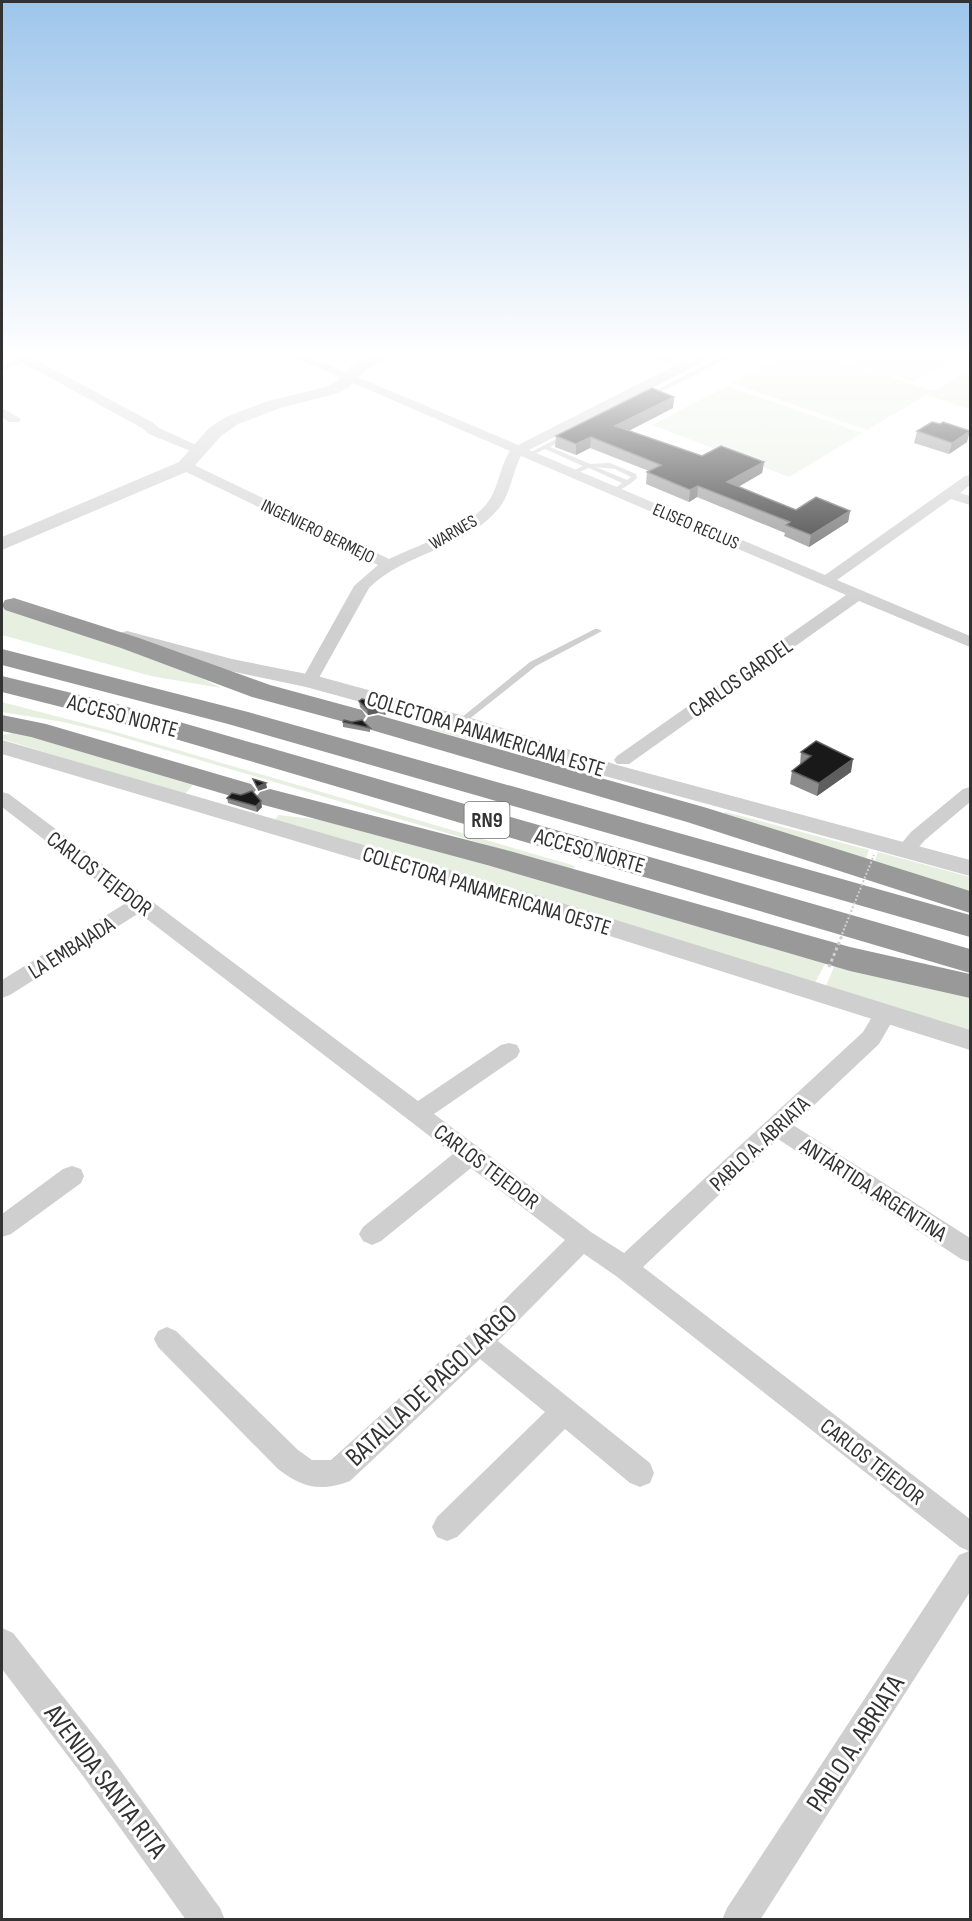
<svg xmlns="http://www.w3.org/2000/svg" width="972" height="1921" font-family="'Sofia Sans Condensed',sans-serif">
	<rect width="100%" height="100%" fill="#fff"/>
	<!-- green -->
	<g fill="#e7efe1">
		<path d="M789,353H819L933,391L867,430L732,383Z"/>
		<path d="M825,353H963L914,382Z"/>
		<path d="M970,369V409L927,396V395Z"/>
		<path d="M727,386L862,433L789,477L652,425Z"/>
		<path d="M2,606L161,658L221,688L151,676L2,635Z"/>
		<path d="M2,702L109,730L575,866L572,870L108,733L63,722L2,712Z"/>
		<path d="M434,722L490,742L491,746L430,729Z"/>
		<path d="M13,733L43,738L193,785L184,795L2,739V735Z"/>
		<path d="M726,812L869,850L864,864L723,813Z"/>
		<path d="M278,815L332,821L829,956L814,985L274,822Z"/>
		<path d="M878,852L970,877V894L873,865Z"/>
		<path d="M837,960L970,995V1032L825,988Z"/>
	</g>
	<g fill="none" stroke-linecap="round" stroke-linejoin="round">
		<!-- service -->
		<g fill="#cfcfcf" fill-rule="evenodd">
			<path d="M729,353H738L648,398L643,397Z"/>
			<path d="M568,433L571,435L570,436L550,447L590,464L610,463L636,474L637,478L630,484L615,493L611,491L622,483L589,468L574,474H570V472L583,466L545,449L530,456L525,455ZM596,467L615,469L631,477L627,480Z"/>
			<path d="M595,629H598L602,631L536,666L463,724L460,725L456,722L530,662Z"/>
		</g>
		<!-- minor -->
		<g fill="#cfcfcf" fill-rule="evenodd">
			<path d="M28,353H40L39,358L34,359L152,422L159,428L207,450L200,454L195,453L149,434L142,428L23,363L2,371V363Z"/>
			<path d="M284,353H301L518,445L676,365L637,353H659L686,361L700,353H716L692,368L529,450L825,575L965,476L970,475V485L960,493L970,496V505L951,499L837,580L970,636V647L859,601L629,764H617L614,760L617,756L846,595L521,456C512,473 511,493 499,508C466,549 405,552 369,588L315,685H303L301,681L354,586L378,565L180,469L178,466L180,463H190L389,559C418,545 472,528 490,499C499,485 500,466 510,451Z"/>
			<path d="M2,408L21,419L19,422H9L2,417Z"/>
			<path d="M970,787V802L925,840L912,855L905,857L898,855L895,851L911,832L963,789Z"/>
			<path d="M2,792L9,794L418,1101L501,1045L509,1043L517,1045L520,1051L517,1057L434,1114L591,1232L624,1253L863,1032L878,1007L886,1005L894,1007L897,1013L879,1044L793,1125L970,1238V1262L961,1259L778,1139L643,1267L970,1519V1592L760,1920H722L727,1908L959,1555L969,1551L960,1547L616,1276L584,1254L498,1341L650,1463L654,1473L650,1483L640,1487L630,1483L565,1429L457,1537L447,1541L437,1537L432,1527L437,1517L545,1412L480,1359L350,1481C320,1492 303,1488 278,1469L158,1347L154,1339L158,1331L167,1327L176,1331L298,1450L312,1460H331L470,1334L565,1240L471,1168L381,1241L372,1245L363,1241L359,1234L363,1227L453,1154L139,913L10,995L2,998V980L126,903L2,807Z"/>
			<path d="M72,1166L81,1169L84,1176L81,1183L11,1234L2,1237V1214L63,1169Z"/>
			<path d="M2,1628L13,1633L107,1752L220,1908L225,1920H186L83,1776L2,1669Z"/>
		</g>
		<!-- tertiary -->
		<g fill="#cfcfcf" fill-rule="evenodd">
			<path d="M376,353H397L366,369L349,387L338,393L280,408L238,424L221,436L191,470L2,550V537L179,462L209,428L226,417L268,401L326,387L337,381L354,363Z"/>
			<path d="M127,631L232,659L317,676L468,717L617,765L970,860V876L601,775L452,727L306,687L230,671L120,641L117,637L120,633Z"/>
			<path d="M2,740L536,895L970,1030V1050L518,907L2,754Z"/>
		</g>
		<!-- motorway -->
		<g fill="#999" fill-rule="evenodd">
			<path d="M14,598L139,638L270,685L362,710L366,716L362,722L352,724L252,697L121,648L5,610L2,605L5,600Z"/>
			<path d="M2,649L248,712L970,915V937L228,724L2,665Z"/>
			<path d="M2,676L117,704L970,949V973L97,716L2,692Z"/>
			<path d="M2,715L46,724L251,784L256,790L251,796L241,799L31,737L2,731Z"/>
			<path d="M378,715L707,808L970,891V913L687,822L368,729L364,723L368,717Z"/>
			<path d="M270,789L506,850L850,947L970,974V998L850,971L487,865L260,804L255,798L260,792Z"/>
		</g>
		<!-- path-bridge-far1 -->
		<path stroke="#cfcfcf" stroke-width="2" stroke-dasharray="2 2" stroke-linecap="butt" d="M842,934L874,855"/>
		<!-- path-bridge -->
		<path stroke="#cfcfcf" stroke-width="3" stroke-dasharray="3 3" stroke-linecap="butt" d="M829,967L843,933"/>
	</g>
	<!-- wall -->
	<g fill="#8c8c8c">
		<path d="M674,397L673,408L628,431L702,456L764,462L762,473L738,487L796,510L850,511L848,522L809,547L784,536L785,533L697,497L689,502L646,484L647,472L649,471L590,448L576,455L555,447L556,436Z"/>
		<path d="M917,431L967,442L949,454L914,443Z"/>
		<path d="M359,701L387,706V712L385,715L378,713L368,715L360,707Z"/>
		<path d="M343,722L370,728V732L343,727Z"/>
		<path d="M801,752L851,772L817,796L790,784L792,771L800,765Z"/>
		<path d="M241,795L262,807L257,812L228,803L227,798Z"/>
	</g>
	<!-- shaded-wall -->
	<g fill="#5e5e5e">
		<path d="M674,397L673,408L615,438V426Z"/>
		<path d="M970,431L967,442L949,454L952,443Z"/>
		<path d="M591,437L590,448L576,455V444Z"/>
		<path d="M764,462L762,473L726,494L727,482Z"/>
		<path d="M698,486L697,497L689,502L690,490Z"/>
		<path d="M850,511L848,522L809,547L811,535Z"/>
		<path d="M387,706V712L385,715L384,709Z"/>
		<path d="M377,707L378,713L368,715L367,709Z"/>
		<path d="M853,759L851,772L817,796L819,783Z"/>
		<path d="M266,783L267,788L258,791L257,787Z"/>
		<path d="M261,801L262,807L257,812L256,806Z"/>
	</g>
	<!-- building -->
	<g fill="#191919" stroke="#5e5e5e" stroke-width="1.5">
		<path d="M652,388L674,397L615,426L702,456L721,446L764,462L727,482L796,510L816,497L850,511L811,535L786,525L790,522L698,486L690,490L647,472L661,465L591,437L576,444L556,436Z"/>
		<path d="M932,422L940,424L943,422L970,431L952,443L917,431Z"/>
		<path d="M362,699L387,706L384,709L377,707L367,709L359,701Z"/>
		<path d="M344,720L352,722L362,720L370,728L343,722Z"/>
		<path d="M816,741L853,759L819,783L792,771L811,756L801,752Z"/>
		<path d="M253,779L266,783L257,787Z"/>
		<path d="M252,791L261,801L256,806L227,798L232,793L241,795Z"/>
	</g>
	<!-- sky -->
	<linearGradient id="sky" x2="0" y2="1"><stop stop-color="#9dc5eb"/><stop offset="0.57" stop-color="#fff"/><stop offset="1" stop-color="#fff" stop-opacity="0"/></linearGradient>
	<rect width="972" height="622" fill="url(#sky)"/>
	<g text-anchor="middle" stroke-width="6" stroke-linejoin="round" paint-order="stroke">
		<!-- far-street labels -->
		<g font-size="18" fill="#323232" stroke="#fff">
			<text transform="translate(696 526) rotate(23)" y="6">ELISEO RECLUS</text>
			<text transform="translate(318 531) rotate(26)" y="6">INGENIERO BERMEJO</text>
			<text transform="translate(453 532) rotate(-30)" y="6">WARNES</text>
		</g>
		<!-- shield labels -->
		<rect fill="#fff" stroke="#707070" stroke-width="1.5" x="464.5" y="802" width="45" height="36" rx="4.5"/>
		<g font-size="21" font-weight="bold" fill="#323232">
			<text x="487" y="827">RN9</text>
		</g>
		<!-- street labels -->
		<g font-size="22" fill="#323232" stroke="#fff">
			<text transform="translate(740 677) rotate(-35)" y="8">CARLOS GARDEL</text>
			<text transform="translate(123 715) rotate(15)" y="8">ACCESO NORTE</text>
			<text transform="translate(486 733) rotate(17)" y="8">COLECTORA PANAMERICANA ESTE</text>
			<text transform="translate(590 850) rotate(16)" y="8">ACCESO NORTE</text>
			<text transform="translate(100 873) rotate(37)" y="8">CARLOS TEJEDOR</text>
			<text transform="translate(487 890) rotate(17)" y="8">COLECTORA PANAMERICANA OESTE</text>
			<text transform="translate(71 947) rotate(-32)" y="8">LA EMBAJADA</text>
			<text transform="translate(759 1143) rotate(-43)" y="8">PABLO A. ABRIATA</text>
			<text transform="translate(487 1166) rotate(37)" y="8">CARLOS TEJEDOR</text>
			<text transform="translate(874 1189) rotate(33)" y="8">ANTÁRTIDA ARGENTINA</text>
			<text transform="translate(873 1461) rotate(38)" y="8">CARLOS TEJEDOR</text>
		</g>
		<!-- near-street labels -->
		<g font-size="27" fill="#323232" stroke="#fff">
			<text transform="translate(431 1385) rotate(-43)" y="9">BATALLA DE PAGO LARGO</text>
			<text transform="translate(855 1743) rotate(-57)" y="9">PABLO A. ABRIATA</text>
			<text transform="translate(106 1781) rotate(53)" y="9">AVENIDA SANTA RITA</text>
		</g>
	</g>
	<!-- border -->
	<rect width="972" height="1921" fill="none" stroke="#323232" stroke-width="6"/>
</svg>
